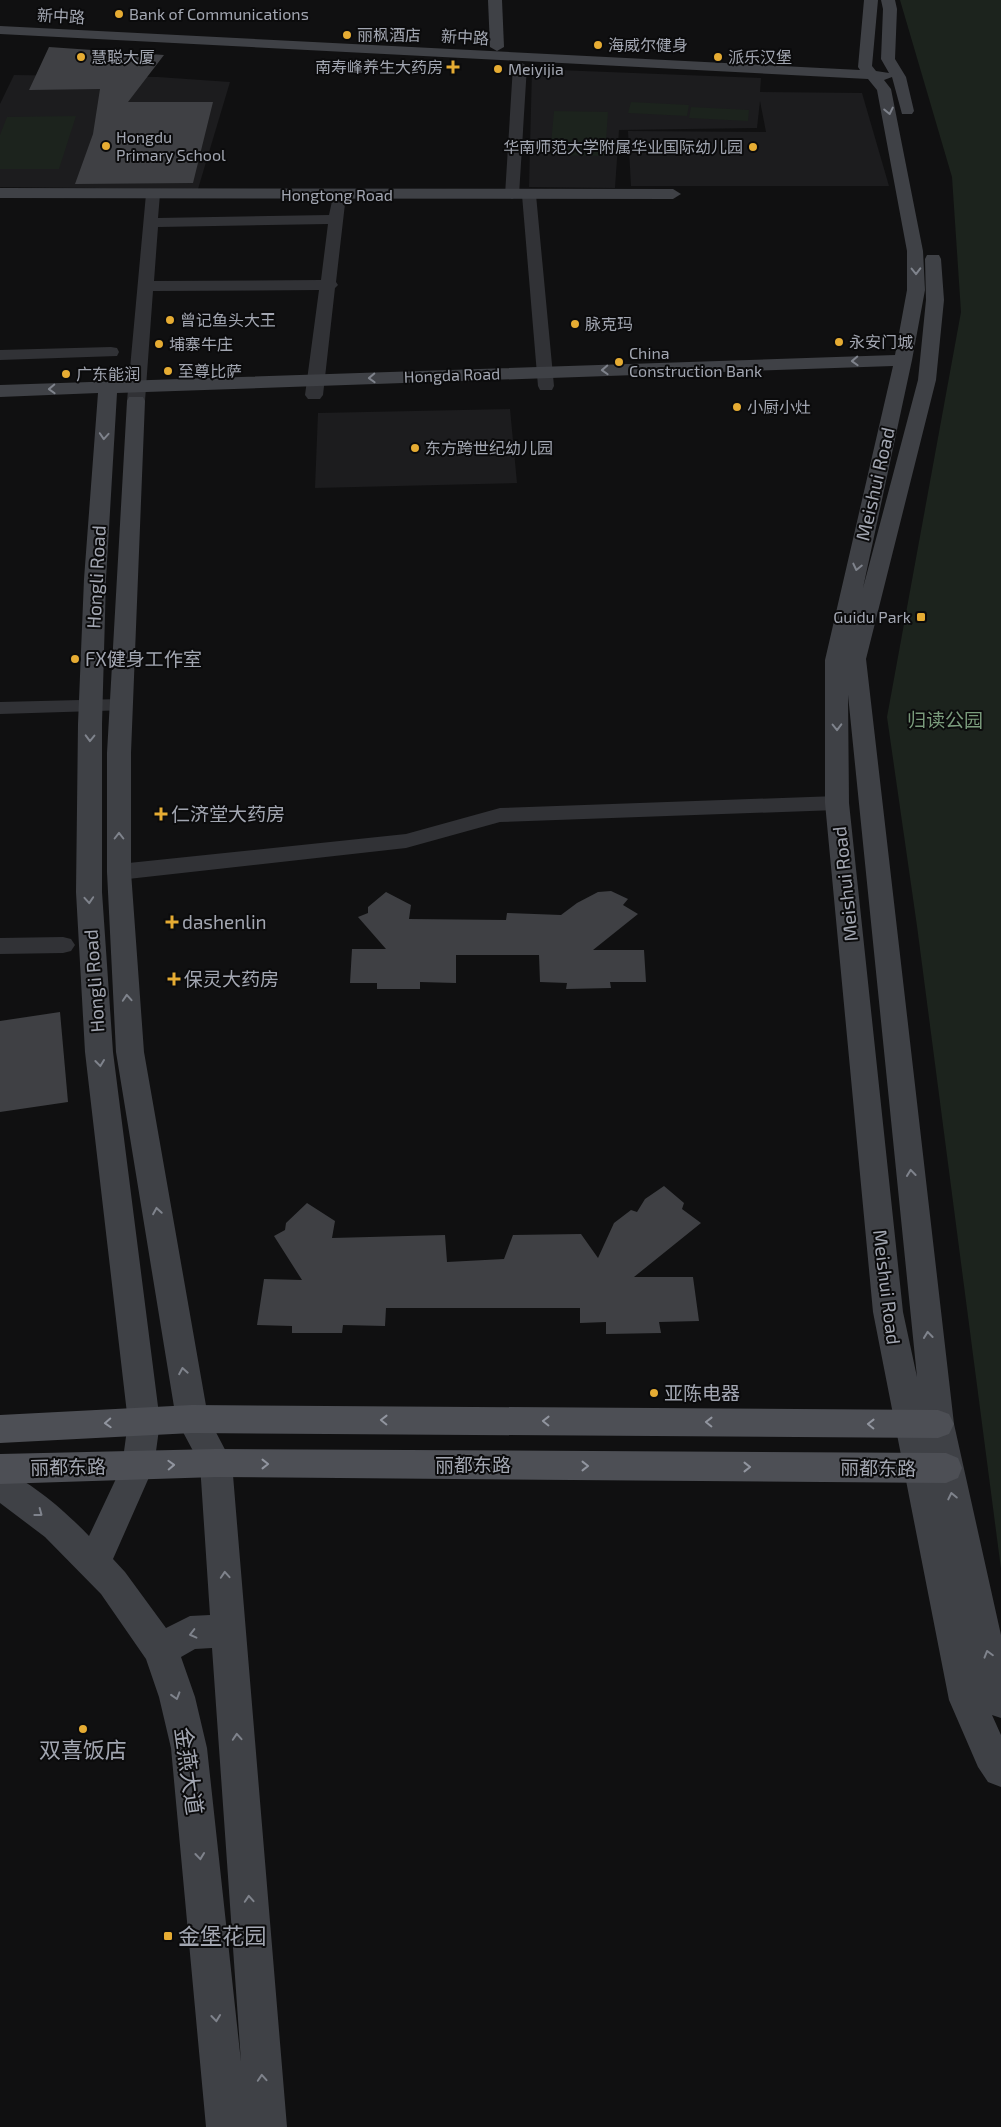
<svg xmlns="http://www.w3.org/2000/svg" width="1001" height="2127" font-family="'Exo 2','Noto Sans SC',sans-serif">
	<rect width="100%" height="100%" fill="#101011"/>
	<!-- built -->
	<g fill="#1c1c1e">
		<path d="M532,69L761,78L760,92L862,93L889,186H631L628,131L766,132L760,101L757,128L619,130L615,188L529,187Z"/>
		<path d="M14,75L158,77L230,82L198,189L0,187V104Z"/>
		<path d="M510,409L517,483L315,488L318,413Z"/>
	</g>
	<!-- green -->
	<g fill="#1c231d">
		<path d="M900,0H1001V1569L917,926L887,717L961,312L952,177Z"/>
		<path d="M631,102L689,105L687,116L628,113Z"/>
		<path d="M691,107L749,110L748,121L689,118Z"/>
		<path d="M554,111L608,112L605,156L550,155Z"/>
		<path d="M76,116L59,169H0V135L7,117Z"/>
	</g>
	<!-- building -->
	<g fill="#3f4044">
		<path d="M49,47L164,55L128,102H213L193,183L75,184L93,134L100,89L29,90Z"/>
		<path d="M611,891L628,899L623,905L638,914L593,950H644L646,982H610L611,988L566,989L567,983L540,982L539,955H456V983L420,982V989H377V983H350L352,949H386L358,917L368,913V907L386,892L411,905L409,919L506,920L507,913L561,915L577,903L598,892Z"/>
		<path d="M60,1012L68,1102L0,1112V1021Z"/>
		<path d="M664,1186L684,1203L682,1209L701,1223L634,1277H693L699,1321L659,1322L661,1333L606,1334V1322L580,1323V1308H386L385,1326L343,1325L342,1333H292V1326L257,1325L264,1279L302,1280L274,1236L285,1230L286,1223L307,1203L335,1221L332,1238L445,1235L447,1262L504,1259L513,1235L581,1234L598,1258L614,1223L631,1210L637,1212L645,1199Z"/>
	</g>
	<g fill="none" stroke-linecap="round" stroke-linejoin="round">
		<!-- street -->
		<g fill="#313236" fill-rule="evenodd">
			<path d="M520,62L527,66L519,195L512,199L505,195L513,66Z"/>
			<path d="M153,190L160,194L158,218L329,215L334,192H344L346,195L336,282L338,285L335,288L323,395L320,399H308L305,395L319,290L153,291L145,401L142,405H130L127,401L146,194ZM328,224L321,280L154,281L158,227Z"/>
			<path d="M529,191L536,195L554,386L552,390H540L538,386L522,195Z"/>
			<path d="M111,347L117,348L119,352L117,356L0,360V350Z"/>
			<path d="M121,699L128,700L131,705L128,710L0,714V702Z"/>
			<path d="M837,796L845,798L848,803L845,808L837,810L500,822L406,848L119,880L111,877L108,872L111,867L119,864L406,834L500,808Z"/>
			<path d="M63,937L71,939L75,945L71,951L63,953L0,954V938Z"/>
		</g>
		<!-- secondary -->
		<g fill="#3f4146" fill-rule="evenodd">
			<path d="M488,0H502L504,47L497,51L490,47Z"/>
			<path d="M864,0H878L872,66L876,71L889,73L881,59L883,9L881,0H895L897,9L895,59L906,77L914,111L912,114H902L892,77L884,80L891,89L923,251L925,290L912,360L863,588L918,380L926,300L925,259L927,255H939L941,259L944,300L936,380L866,659L954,1424L1001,1635V1718L992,1715L1001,1735V1787L988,1782L978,1767L949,1700L873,1312L825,803V660L893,366L117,393L106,579L102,724V892L113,1052L160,1422L154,1466L113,1559L125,1572L166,1628L190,1616L210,1615L200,1464L176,1419L116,1052L107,872V753L127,401L129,397H143L145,401L131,753V872L144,1052L208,1417L232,1463L287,2127H206L171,1748L159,1697L146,1659L101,1594L45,1537L0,1503V1469C31,1481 66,1512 89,1536L122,1466L128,1422L85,1052L76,892L78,724L84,579L98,393L0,397V385L895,355L907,290V251L877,90L868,79L0,34V26L860,70L858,67ZM848,695L917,1377L903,1312L849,803ZM212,1648L241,2062L207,1748L195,1697L181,1657L195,1649Z"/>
			<path d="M0,188L673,189L681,194L673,199L0,198Z"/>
		</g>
		<!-- primary -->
		<g fill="#4d4f55" fill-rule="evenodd">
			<path d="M192,1405L938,1410L949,1414L954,1424L949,1434L938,1438L192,1433L0,1443V1415Z"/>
			<path d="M216,1449L946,1453L958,1458L962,1468L958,1478L946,1483L216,1477L0,1484V1454Z"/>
		</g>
	</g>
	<!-- one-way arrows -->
	<defs><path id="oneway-chevron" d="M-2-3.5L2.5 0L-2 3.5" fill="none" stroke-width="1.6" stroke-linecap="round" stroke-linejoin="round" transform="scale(1.25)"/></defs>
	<g stroke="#7f838c">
		<use href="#oneway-chevron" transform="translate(889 111) rotate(78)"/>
		<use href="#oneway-chevron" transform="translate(916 271) rotate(89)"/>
		<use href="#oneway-chevron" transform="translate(855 361) rotate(178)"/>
		<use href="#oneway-chevron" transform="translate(605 370) rotate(178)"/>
		<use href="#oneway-chevron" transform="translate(372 378) rotate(178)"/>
		<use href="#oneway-chevron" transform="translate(52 389) rotate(178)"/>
		<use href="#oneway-chevron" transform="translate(104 436) rotate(94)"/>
		<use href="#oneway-chevron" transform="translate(857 567) rotate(103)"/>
		<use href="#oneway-chevron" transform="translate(837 727) rotate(89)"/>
		<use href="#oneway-chevron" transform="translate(90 738) rotate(91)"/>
		<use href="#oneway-chevron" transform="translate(119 836) rotate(-90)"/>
		<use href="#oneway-chevron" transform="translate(89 900) rotate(86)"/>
		<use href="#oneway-chevron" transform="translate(127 998) rotate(-94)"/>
		<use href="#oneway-chevron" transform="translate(100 1063) rotate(83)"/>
		<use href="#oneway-chevron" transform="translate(911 1173) rotate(-96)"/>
		<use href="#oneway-chevron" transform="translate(157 1211) rotate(-99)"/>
		<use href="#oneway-chevron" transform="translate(928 1335) rotate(-96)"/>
		<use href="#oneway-chevron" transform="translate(183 1371) rotate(-100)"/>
		<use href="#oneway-chevron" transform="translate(952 1496) rotate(-102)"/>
		<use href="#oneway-chevron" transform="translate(39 1513) rotate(37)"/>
		<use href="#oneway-chevron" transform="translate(225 1575) rotate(-94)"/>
		<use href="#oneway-chevron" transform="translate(193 1634) rotate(166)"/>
		<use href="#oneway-chevron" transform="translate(988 1654) rotate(-106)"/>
		<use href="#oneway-chevron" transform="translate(176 1696) rotate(73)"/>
		<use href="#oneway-chevron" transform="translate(237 1737) rotate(-94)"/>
		<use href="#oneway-chevron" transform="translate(200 1856) rotate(84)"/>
		<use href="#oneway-chevron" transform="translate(249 1899) rotate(-94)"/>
		<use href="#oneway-chevron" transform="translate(216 2018) rotate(84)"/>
		<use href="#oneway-chevron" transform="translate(262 2078) rotate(-94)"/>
	</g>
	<g stroke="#91959f">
		<use href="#oneway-chevron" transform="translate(384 1420) rotate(-179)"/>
		<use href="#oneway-chevron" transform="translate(546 1421) rotate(-179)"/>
		<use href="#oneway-chevron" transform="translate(709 1422) rotate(-179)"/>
		<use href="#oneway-chevron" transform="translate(108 1423) rotate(177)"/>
		<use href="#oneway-chevron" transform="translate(871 1424) rotate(-179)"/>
		<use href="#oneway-chevron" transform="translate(265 1464)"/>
		<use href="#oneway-chevron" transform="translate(171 1465) rotate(-2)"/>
		<use href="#oneway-chevron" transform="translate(585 1466)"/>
		<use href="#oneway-chevron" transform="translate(747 1467)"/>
	</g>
	<!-- markers -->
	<g fill="#e6ac33" stroke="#0b0b0c" stroke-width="2">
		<circle cx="119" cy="14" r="5"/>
		<circle cx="347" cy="35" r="5"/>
		<circle cx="598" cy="45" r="5"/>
		<circle cx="81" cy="57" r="5"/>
		<circle cx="718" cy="57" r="5"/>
		<path d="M450.5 59.5h5v5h5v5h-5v5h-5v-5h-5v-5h5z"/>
		<circle cx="498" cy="69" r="5"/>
		<circle cx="106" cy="146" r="5"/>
		<circle cx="753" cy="147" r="5"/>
		<circle cx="170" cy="320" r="5"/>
		<circle cx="575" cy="324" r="5"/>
		<circle cx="839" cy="342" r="5"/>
		<circle cx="159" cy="344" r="5"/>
		<circle cx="619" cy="362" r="5"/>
		<circle cx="168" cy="371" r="5"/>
		<circle cx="66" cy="374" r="5"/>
		<circle cx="737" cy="407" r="5"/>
		<circle cx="415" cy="448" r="5"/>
		<rect x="916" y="612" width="10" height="10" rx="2.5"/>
		<circle cx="75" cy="659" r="5"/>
		<path d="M158.5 806.5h5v5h5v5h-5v5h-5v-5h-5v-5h5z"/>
		<path d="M169.5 914.5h5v5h5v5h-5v5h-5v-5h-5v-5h5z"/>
		<path d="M171.5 971.5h5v5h5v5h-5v5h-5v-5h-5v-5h5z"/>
		<circle cx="654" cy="1393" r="5"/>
		<circle cx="83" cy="1729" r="5"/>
		<rect x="163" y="1931" width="10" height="10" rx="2.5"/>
	</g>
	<g text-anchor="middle" stroke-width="4" stroke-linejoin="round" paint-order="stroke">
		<!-- far-poi labels -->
		<g font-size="16" fill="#a2a6b1" stroke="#0b0b0c" text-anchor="start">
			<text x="129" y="20">Bank of Communications</text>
			<text x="357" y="41">丽枫酒店</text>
			<text x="608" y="51">海威尔健身</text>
			<text x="91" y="63">慧聪大厦</text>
			<text x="728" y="63">派乐汉堡</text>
			<text x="443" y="73" text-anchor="end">南寿峰养生大药房</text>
			<text x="508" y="75">Meiyijia</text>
			<text x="116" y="143">Hongdu<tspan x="116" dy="18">Primary School</tspan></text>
			<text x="743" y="153" text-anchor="end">华南师范大学附属华业国际幼儿园</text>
			<text x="180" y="326">曾记鱼头大王</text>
			<text x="585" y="330">脉克玛</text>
			<text x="849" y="348">永安门城</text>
			<text x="169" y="350">埔寨牛庄</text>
			<text x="629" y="359">China<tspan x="629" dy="18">Construction Bank</tspan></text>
			<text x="178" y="377">至尊比萨</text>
			<text x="76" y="380">广东能润</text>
			<text x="747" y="413">小厨小灶</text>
			<text x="425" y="454">东方跨世纪幼儿园</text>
			<text x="911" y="623" text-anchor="end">Guidu Park</text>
		</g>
		<!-- far-street labels -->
		<g font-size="16" fill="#a2a6b1" stroke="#0b0b0c">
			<text transform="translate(61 16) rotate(3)" y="6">新中路</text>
			<text transform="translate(465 37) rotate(3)" y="6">新中路</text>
			<text x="337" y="201">Hongtong Road</text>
			<text transform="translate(452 375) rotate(-2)" y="6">Hongda Road</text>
		</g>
		<!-- street labels -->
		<g font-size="19" fill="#a2a6b1" stroke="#0b0b0c">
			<text transform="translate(875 484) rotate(-77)" y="7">Meishui Road</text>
			<text transform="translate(96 577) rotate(-87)" y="7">Hongli Road</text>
			<text transform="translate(845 884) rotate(-96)" y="7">Meishui Road</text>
			<text transform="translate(94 981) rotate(-94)" y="7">Hongli Road</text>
			<text transform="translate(887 1287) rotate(83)" y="7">Meishui Road</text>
			<text x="473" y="1472">丽都东路</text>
			<text transform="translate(68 1467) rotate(-1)" y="7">丽都东路</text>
			<text transform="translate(878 1468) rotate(1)" y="7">丽都东路</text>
		</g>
		<!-- poi labels -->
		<g font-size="19" fill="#a2a6b1" stroke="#0b0b0c" text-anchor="start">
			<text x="85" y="666">FX健身工作室</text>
			<text x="171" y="821">仁济堂大药房</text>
			<text x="182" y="929">dashenlin</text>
			<text x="184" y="986">保灵大药房</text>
			<text x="664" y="1400">亚陈电器</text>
		</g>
		<!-- park labels -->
		<g font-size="19" fill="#7a9b7c" stroke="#0b0b0c">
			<text x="945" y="727">归读公园</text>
		</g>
		<!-- near-poi labels -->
		<g font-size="22" fill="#a2a6b1" stroke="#0b0b0c">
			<text x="83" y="1758">双喜饭店</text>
			<text x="178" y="1944" text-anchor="start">金堡花园</text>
		</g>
		<!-- near-street labels -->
		<g font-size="22" fill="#a2a6b1" stroke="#0b0b0c">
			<text transform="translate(189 1771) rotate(82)" y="8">金燕大道</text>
		</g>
	</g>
</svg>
